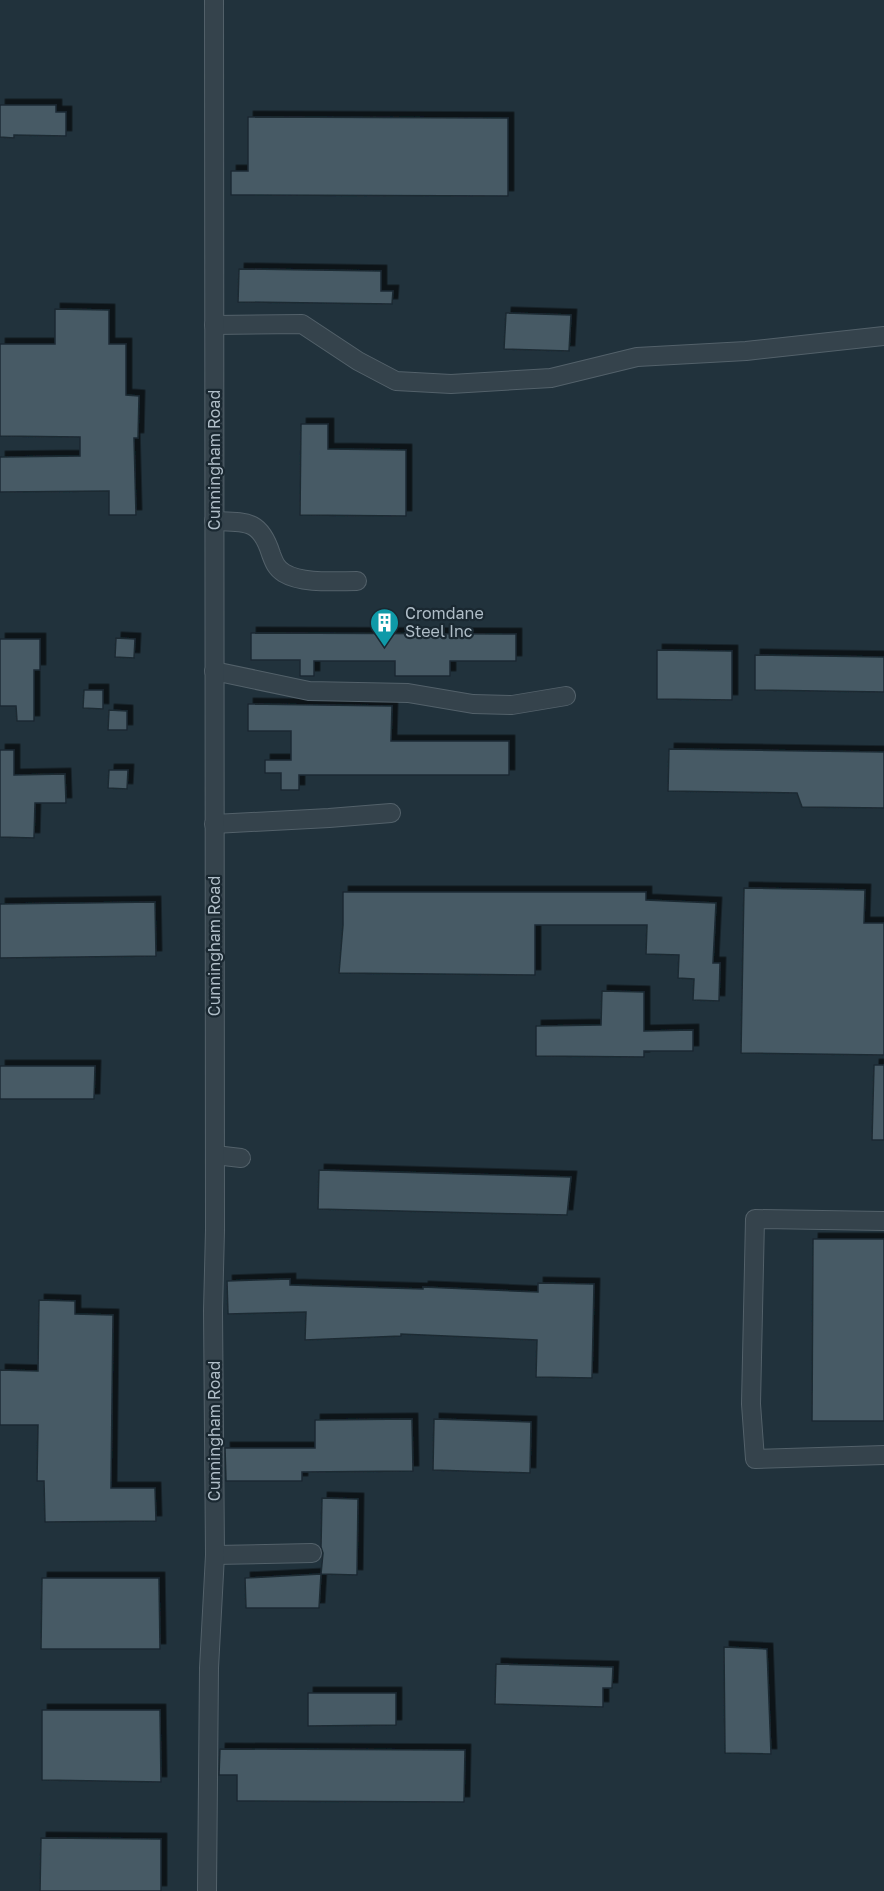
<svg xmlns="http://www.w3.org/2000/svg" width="884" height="1891" font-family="'Golos Text',sans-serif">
	<defs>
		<filter id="shadow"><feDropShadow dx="5.5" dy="-5.5" stdDeviation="0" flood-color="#0009"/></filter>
	</defs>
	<rect width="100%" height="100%" fill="#21323c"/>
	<!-- building -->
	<g fill="#465a65" stroke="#1c2a33" stroke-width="1.5" filter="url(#shadow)">
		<path d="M0,105H56V112H66V136L14,135V138L0,137Z"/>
		<path d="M248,117L508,118V196L231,195V171H248Z"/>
		<path d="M239,269L381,271V291H393L392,304L238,302Z"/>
		<path d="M55,309L109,310V344H126V395L139,396L138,438H134L136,515H109V491L0,492V457L80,456V437L0,436V344H55Z"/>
		<path d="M506,313L571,315L569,351L504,349Z"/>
		<path d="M301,424H328V449L406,450V516L300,515Z"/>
		<path d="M251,633L516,634V661H450V676H395V661H314V676H300V660H251Z"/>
		<path d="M116,638L135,639L134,658L115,657Z"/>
		<path d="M0,639H40V670H34V721H17L16,706H0Z"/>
		<path d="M657,650L732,651V700L657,699Z"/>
		<path d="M755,655L884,657V692L755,690Z"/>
		<path d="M84,690H103V709L83,708Z"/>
		<path d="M248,704L392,706L391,741H509V775H299V790H281V773H265V760H291V731H248Z"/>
		<path d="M109,710L127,711V730H108Z"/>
		<path d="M669,749L884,752V808L802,807L797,793L668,791Z"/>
		<path d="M0,750H14V775L65,774L66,803H35L34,838L0,837Z"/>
		<path d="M109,770H128L127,789L108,788Z"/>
		<path d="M744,888L865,890L864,923H884V1055L741,1053Z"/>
		<path d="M343,892H646V900L716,903L713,963H720L719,1001L693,1000L694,979L678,978L679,955L646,954L647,925H535V975L339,973L343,925Z"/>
		<path d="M155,902L156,956L0,958V904Z"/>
		<path d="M602,991L644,992V1031L693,1030V1051H644V1057L536,1056V1026L601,1025Z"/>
		<path d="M874,1065H884V1140H872Z"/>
		<path d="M0,1066H95L94,1099H0Z"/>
		<path d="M319,1170L571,1177L567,1215L318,1209Z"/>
		<path d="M813,1239H884V1421H812Z"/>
		<path d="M290,1279V1285L423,1289V1287L538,1292V1283L594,1284L592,1378L536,1377L537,1340L401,1334V1336L305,1340L306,1312L228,1314L227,1281Z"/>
		<path d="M39,1300L75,1301V1314L113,1315L111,1488H155L156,1521L45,1522L44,1481H37L38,1425H0V1370L38,1371Z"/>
		<path d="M412,1419L413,1471L302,1472V1481H226L225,1448H315V1420Z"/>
		<path d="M434,1419L531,1422L530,1473L433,1470Z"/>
		<path d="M322,1498L358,1499L357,1575L321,1574L323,1553L321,1547Z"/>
		<path d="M321,1574L319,1608H246L245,1578Z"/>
		<path d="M42,1578H159L160,1649H41Z"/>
		<path d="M724,1647L767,1649L771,1754L725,1753Z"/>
		<path d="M496,1664L613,1667L612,1688H603V1707L495,1704Z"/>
		<path d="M308,1693H396V1725L308,1726Z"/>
		<path d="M42,1710H160L161,1782L42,1780Z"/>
		<path d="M220,1749L465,1750L464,1802L237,1801V1775H219Z"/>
		<path d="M41,1838L161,1839V1891H40Z"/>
	</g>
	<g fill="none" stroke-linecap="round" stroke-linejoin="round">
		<defs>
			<g id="minor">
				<path d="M214,325L302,324L358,361L396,381L451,384L551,378L637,357L746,351L884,336"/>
				<path d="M214,521C246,522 260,519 271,554C274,562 276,568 284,573C302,584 336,581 357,581"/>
				<path d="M214,671L309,691L408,693L473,704L512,705L566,696"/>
				<path d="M214,824L329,818L391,813"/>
				<path d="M215,1155L241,1158"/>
				<path d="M884,1221L755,1219L751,1404L755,1459L884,1455"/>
				<path d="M215,1555L312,1553"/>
				<path d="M207,1891L209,1668L215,1555L213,1311L215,1230L214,0"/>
			</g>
		</defs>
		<!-- minor casing -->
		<use href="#minor" stroke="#53616a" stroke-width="20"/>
		<!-- minor -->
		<use href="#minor" stroke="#35434c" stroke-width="18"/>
	</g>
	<!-- icons -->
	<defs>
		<symbol id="building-pin" viewBox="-11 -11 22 30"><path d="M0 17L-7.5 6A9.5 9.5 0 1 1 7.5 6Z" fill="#0f9aa8" stroke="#1a2831"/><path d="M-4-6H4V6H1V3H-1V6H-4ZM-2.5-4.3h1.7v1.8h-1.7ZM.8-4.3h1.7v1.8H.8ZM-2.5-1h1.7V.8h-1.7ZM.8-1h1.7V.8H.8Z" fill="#fff"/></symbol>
	</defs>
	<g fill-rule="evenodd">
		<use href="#building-pin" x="368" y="606" width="33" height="45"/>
	</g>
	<g text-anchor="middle" stroke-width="4.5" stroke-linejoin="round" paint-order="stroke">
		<!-- street labels -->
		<g font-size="16" fill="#b0bec8" stroke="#1a2831">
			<text transform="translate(214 460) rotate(-90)" y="6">Cunningham Road</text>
			<text transform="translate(214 946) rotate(-90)" y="6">Cunningham Road</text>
			<text transform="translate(214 1431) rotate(-90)" y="6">Cunningham Road</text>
		</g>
		<!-- poi labels -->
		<g font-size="16" fill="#b0bec8" stroke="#1a2831" text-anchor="start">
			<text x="405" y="619">Cromdane<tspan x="405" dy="18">Steel Inc</tspan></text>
		</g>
	</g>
</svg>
